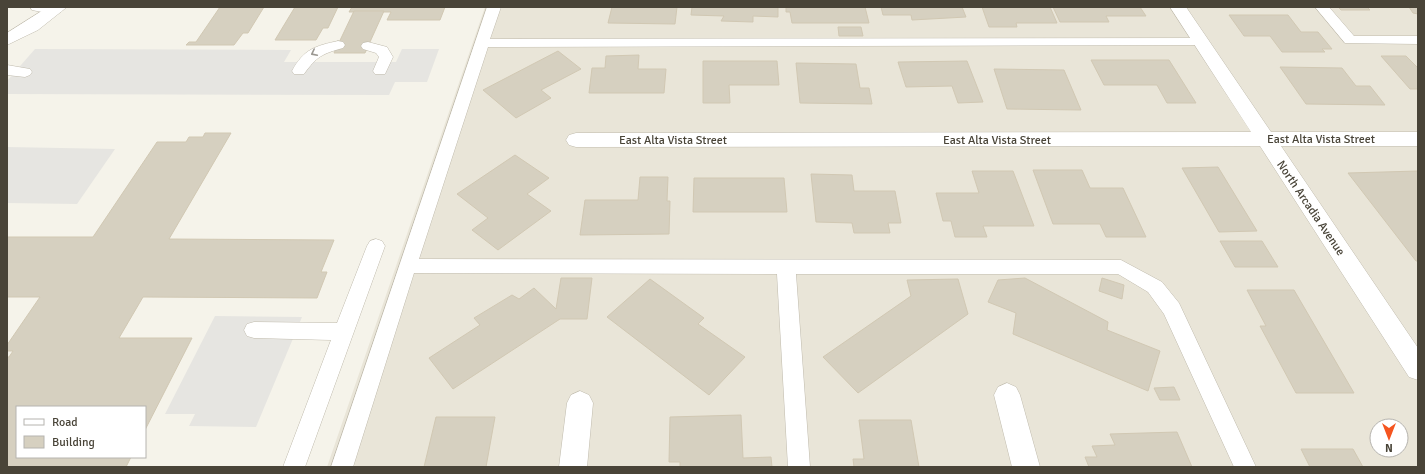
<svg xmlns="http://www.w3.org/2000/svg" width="1425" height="474" font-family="Signika,sans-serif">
	<rect width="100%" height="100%" fill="#f5f3ea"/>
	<!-- residential -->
	<path fill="#e9e5d8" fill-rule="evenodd" d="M485,7H1418V467H327ZM1377,426H1401V450H1377Z"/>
	<!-- parking -->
	<g fill="#e6e5e1">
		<path d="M35,49L291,50L284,62H396L402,49H439L427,82H395L389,95L7,94V81Z"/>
		<path d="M7,147L115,149L77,204L7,203Z"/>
		<path d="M215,316L302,317L256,427L189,426L195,414H165Z"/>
	</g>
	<!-- building -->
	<g fill="#d6d0c0" stroke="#d1c8b3">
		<path d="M220,7H264L248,33H243L234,45H186L189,42H196Z"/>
		<path d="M295,7H338L328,28H323L316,40H275Z"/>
		<path d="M352,7H445L440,20H387L391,12H349Z"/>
		<path d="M612,7H677L675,24L608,23Z"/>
		<path d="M692,7H778V17L753,16V22L721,21L724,16L691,15Z"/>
		<path d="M786,7H865L869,23H792L790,12H786Z"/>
		<path d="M881,7H962L966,17L912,20L911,15H883Z"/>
		<path d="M982,7H1050L1057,23H1016L1017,27H989Z"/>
		<path d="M1053,7H1140L1146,16H1106L1109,22H1060Z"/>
		<path d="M1338,7H1367L1370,10H1341Z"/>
		<path d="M1409,7H1418V14L1413,13Z"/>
		<path d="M354,11H384L365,53H334Z"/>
		<path d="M1229,15H1288L1301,32H1318L1332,49H1322L1325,52H1282L1270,36H1244Z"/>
		<path d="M838,27H861L863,36H839Z"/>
		<path d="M558,51L581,69L541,90L551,98L516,118L483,90Z"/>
		<path d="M639,55L638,69H666L664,93H589L592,68H605L606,56Z"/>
		<path d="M1381,56H1406L1418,68V89H1410Z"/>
		<path d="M1091,60H1169L1196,103H1167L1157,85H1104Z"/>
		<path d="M703,61H777L779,85H729L730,103H703Z"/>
		<path d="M967,61L983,102L958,103L952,86L906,87L898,62Z"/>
		<path d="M796,63L856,64L860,88H869L872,104L800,103Z"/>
		<path d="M1280,67L1342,68L1356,86H1370L1385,105L1306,104Z"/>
		<path d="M994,69L1064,70L1081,110L1007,109Z"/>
		<path d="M205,133H231L169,239L334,240L321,272H327L317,298L143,297L119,338H192L145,430V407H17V457H131L126,467H7V357H9L13,351H7V345L40,297H7V237H93L157,142H186L189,137H203Z"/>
		<path d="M515,155L549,178L527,194L551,211L498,250L472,230L488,218L457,194Z"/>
		<path d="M1218,167L1257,231L1219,232L1182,168Z"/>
		<path d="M1033,170H1082L1090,188H1123L1146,237H1106L1100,224H1053Z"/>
		<path d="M972,171H1013L1034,226H983L987,237H955L951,221H943L936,193H979Z"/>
		<path d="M1418,171V261H1416L1348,173Z"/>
		<path d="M811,174L852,175L854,191H895L901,223H888L890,233H854L852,223L816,222Z"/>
		<path d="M640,177H668L667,201H670L669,234L580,235L585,200H638Z"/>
		<path d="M694,178H784L787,212H693Z"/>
		<path d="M1220,241H1262L1278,267H1235Z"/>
		<path d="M561,278H592L587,319H560L453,389L429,358L480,325L474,318L512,295L519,299L534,288L556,309Z"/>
		<path d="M1025,278L1108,322L1107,330L1160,351L1148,391L1013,334L1016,313L988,302L998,280Z"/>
		<path d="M1102,278L1124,285L1122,299L1099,291Z"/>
		<path d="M650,279L704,318L698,324L745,357L709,395L607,317Z"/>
		<path d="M958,279L968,314L858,393L823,357L911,296L907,280Z"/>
		<path d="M1247,290H1294L1354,393H1296L1260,326H1266Z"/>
		<path d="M1174,387L1180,400H1160L1154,388Z"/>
		<path d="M741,415L743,458L771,457L772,467H680V462H669L670,417Z"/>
		<path d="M436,417H495L486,467H424Z"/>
		<path d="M859,420H911L919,467H854L853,459H864Z"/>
		<path d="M1177,432L1192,467H1089L1085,457H1097L1092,446L1115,445L1110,434Z"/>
		<path d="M1301,449H1353L1363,467H1310Z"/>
	</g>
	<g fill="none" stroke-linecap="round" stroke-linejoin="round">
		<defs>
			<g id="service">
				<path d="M30,7H61L63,9L61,12C52,14 41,12 32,10Z"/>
				<path d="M487,7H501L490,39L1206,38L1208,41L1206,44L1201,45L488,47L419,259L1121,260L1162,282L1179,303L1256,467H1234L1164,314L1148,292L1118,274H796L810,467H788L777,274L414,273L353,467H331Z"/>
				<path d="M1315,7H1329L1354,36H1418V44L1345,43Z"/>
				<path d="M338,41L343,42L345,45L343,48C322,54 317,56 304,74H294L292,71C304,49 315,46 338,41Z"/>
				<path d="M368,42L387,47L393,57L385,74H375L373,71L379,57L376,53L363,49L361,46L363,43Z"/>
				<path d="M7,65L30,69L32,72L30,75L25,77L7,75Z"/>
				<path d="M376,239L382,241L385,246L305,467H283L331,340L254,338L247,336L244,330L247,324L254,322L337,323L367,246L370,241Z"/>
			</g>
			<g id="minor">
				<path d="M48,7H67L38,30L7,45V33Z"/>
				<path d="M1170,7H1186L1271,132H1418V146H1281L1418,348V380L1409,377L1260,146L576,147L569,145L566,140L569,135L576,133L1251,132Z"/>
				<path d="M1007,383L1016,387L1020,395L1040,467H1012L994,395L998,387Z"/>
				<path d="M580,391L589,395L593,403L587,467H559L567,403L571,395Z"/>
			</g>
		</defs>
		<!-- service casing -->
		<use href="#service" stroke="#c0bbad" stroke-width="1"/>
		<!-- minor casing -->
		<use href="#minor" stroke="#c0bbad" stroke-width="1"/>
		<!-- service -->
		<use href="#service" fill="#fff" fill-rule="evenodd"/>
		<!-- minor -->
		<use href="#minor" fill="#fff" fill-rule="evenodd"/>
	</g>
	<!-- one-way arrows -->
	<defs><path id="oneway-chevron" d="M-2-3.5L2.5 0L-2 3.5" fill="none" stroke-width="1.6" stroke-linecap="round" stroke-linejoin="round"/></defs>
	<use stroke="#9b9892" href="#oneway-chevron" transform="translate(314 53) rotate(153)"/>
	<g text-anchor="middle" stroke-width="3.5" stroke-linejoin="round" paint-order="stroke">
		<!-- street labels -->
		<g font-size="12" fill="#494438" stroke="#fff">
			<text x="1321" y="143">East Alta Vista Street</text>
			<text x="673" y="144">East Alta Vista Street</text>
			<text x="997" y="144">East Alta Vista Street</text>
			<text transform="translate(1311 208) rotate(56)" y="4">North Arcadia Avenue</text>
		</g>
	</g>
	<!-- border -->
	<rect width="1425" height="474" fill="none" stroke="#494438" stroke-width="16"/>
	<!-- legend -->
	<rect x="16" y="406" width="130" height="52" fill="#ffffff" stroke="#b6b4af"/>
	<rect x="24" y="419" width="20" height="6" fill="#ffffff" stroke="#b6b4af"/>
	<text x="52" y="426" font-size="12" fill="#494438">Road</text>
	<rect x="24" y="436" width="20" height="12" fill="#d6d0c0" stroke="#b6b4af"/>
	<text x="52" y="446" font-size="12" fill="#494438">Building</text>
	<!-- north arrow -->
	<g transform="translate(1389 438) rotate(180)"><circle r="19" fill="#ffffff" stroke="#b6b4af"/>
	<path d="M0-3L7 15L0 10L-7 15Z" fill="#f55520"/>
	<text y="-6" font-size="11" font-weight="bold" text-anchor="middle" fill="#494438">N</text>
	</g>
</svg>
